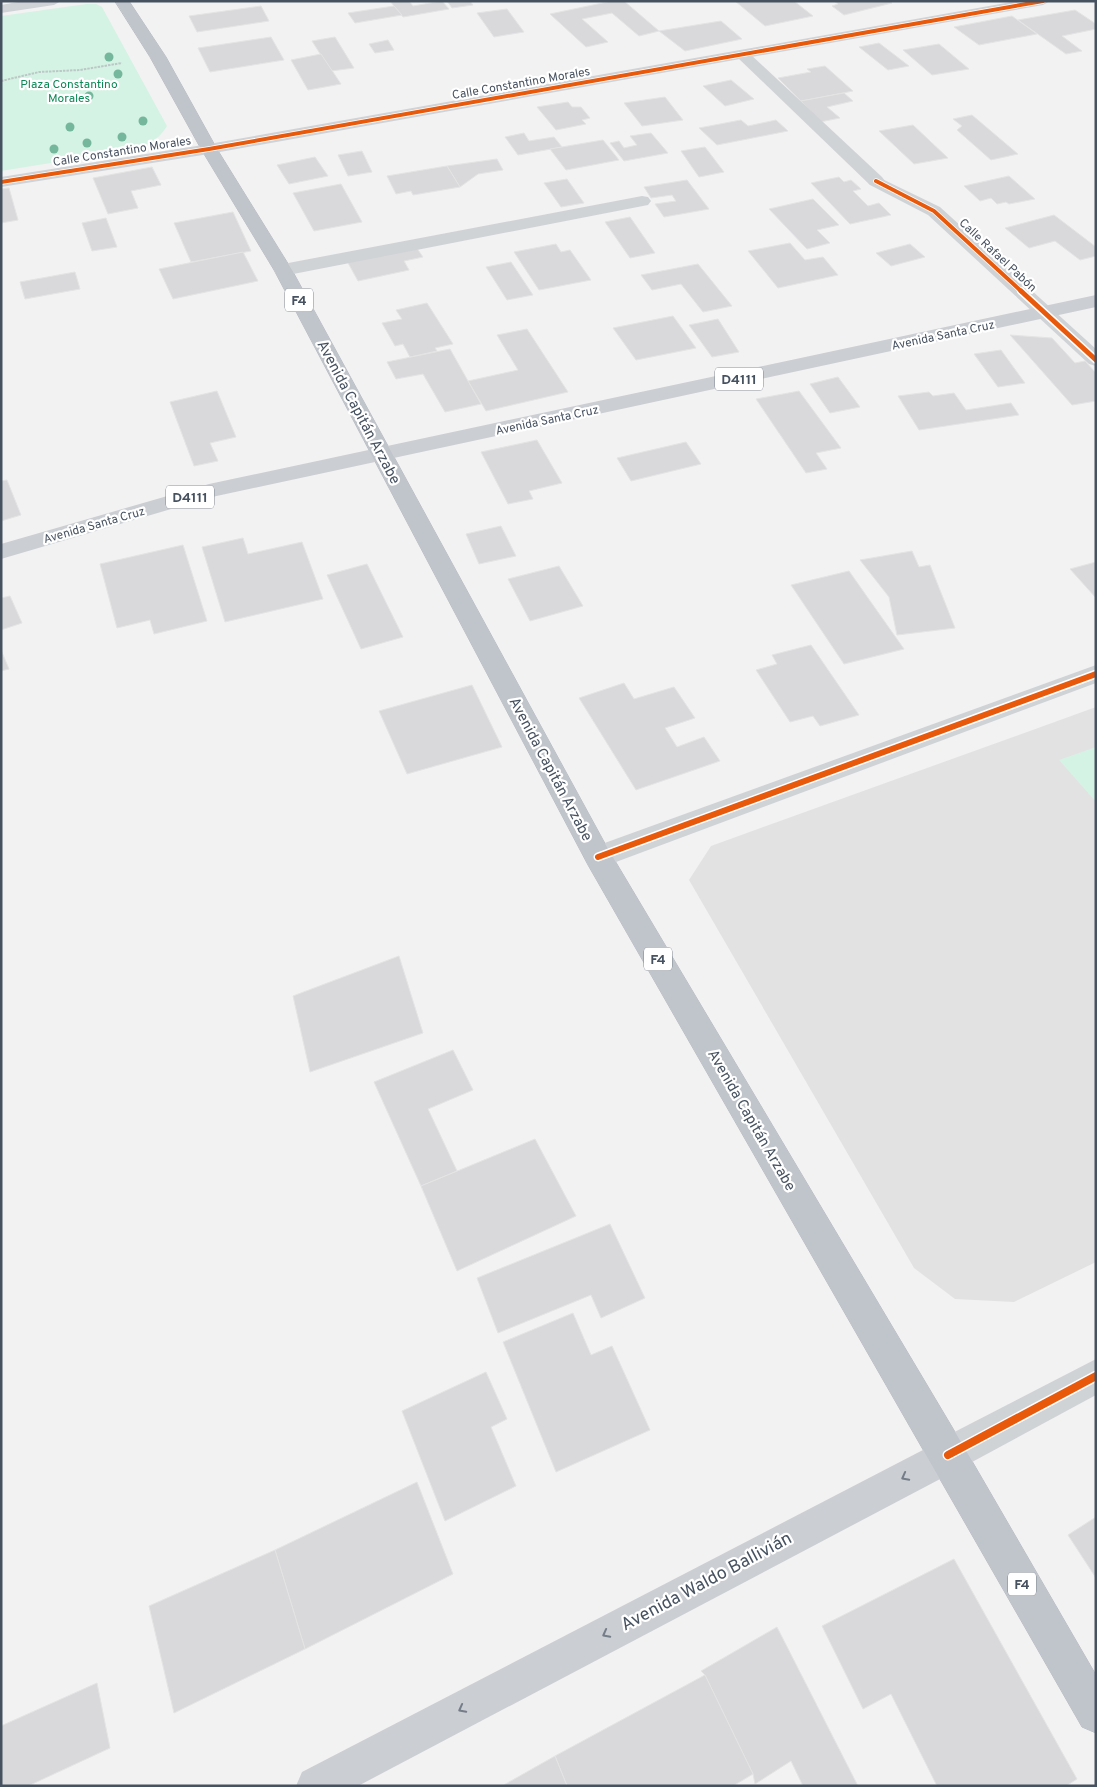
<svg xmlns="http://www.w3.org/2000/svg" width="1097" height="1787" font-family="Overpass,sans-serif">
	<rect width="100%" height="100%" fill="#f3f2f2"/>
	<!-- education -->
	<path fill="#e3e2e3" d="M1096,707V1262L1014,1302L955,1299L914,1268L689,880L711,846Z"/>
	<!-- green -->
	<g fill="#d5f3e4">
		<path d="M86,4H96L102,7L167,126C159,140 147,145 132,150L1,171V16Z"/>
		<path d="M1096,747V802L1059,760Z"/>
	</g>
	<!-- building -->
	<g fill="#d9d9db" stroke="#e4e4e5">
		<path d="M390,1H409L413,6L442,1L449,9L403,17Z"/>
		<path d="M447,1H470L473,5L452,8Z"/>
		<path d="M612,1H624L659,31L639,36L612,13L582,19L608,42L586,47L550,14Z"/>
		<path d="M735,1H794L813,16L765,26Z"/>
		<path d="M834,1H889L892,3L844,15L832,6L838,4Z"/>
		<path d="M261,6L269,21L197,32L189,16Z"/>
		<path d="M394,6L402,15L355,23L348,13Z"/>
		<path d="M507,9L524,32L494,37L477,13Z"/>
		<path d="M1075,10L1096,24V29L1062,36L1082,51L1066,54L1018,20Z"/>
		<path d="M1012,16L1037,34L979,45L954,27Z"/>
		<path d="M721,21L742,39L685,51L659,31Z"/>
		<path d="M271,37L284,60L210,72L198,48Z"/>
		<path d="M335,37L354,68L331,71L312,41Z"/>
		<path d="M388,40L394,50L375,53L369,44Z"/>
		<path d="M879,43L909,66L888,70L859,47Z"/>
		<path d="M939,44L969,69L932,75L903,50Z"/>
		<path d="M321,54L341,84L308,90L291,60Z"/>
		<path d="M825,66L853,91L801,101L778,78L811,72L807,69Z"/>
		<path d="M731,80L754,99L725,106L703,86Z"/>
		<path d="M844,93L853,101L827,107L840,118L820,122L801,101Z"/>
		<path d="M665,97L683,120L642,126L624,103Z"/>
		<path d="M568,102L572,107H581L590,118L582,120L586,124L556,130L537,107Z"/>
		<path d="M972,115L1018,154L991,160L957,130L962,126L953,119Z"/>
		<path d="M741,120L748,126L776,120L788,131L717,145L699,128Z"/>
		<path d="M913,125L948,158L914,164L879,131Z"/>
		<path d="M524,133L529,141L554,137L562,147L518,155L505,137Z"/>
		<path d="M651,133L668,153L624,161L610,143L619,141L624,148L637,145L630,136Z"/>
		<path d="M603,140L619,160L566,170L550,149Z"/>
		<path d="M705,147L724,172L699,177L681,151Z"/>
		<path d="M362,151L372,172L348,176L338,155Z"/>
		<path d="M315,157L328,176L289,184L277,165Z"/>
		<path d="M497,159L503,170L478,174L460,187L447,166Z"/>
		<path d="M447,166L460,187L413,195L411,191L396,194L387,176Z"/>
		<path d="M152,167L161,185L131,191L138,208L108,214L93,178Z"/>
		<path d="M1009,176L1035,199L1009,204L1006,202L997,204L991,198L980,201L964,186Z"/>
		<path d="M839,177L844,182L851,180L861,189L853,191L868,206L879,203L891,215L850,224L811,183Z"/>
		<path d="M567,179L584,203L561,207L544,183Z"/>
		<path d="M687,180L709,209L664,217L655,204L676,201L672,195L651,198L644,187Z"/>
		<path d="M341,184L362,222L314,231L293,193Z"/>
		<path d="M9,188L18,220L1,223V189Z"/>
		<path d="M813,199L839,225L817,230L830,243L807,249L769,209Z"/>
		<path d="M233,212L251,251L191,262L174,223Z"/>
		<path d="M1054,215L1096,247V256L1080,260L1055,241L1029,248L1005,228Z"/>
		<path d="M630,217L655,253L630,258L605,222Z"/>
		<path d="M106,218L117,247L92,251L82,223Z"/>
		<path d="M790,243L805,260L823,257L838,275L778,288L748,251Z"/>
		<path d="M556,244L561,252L570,250L591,280L539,290L514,252Z"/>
		<path d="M910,244L925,257L891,266L876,253Z"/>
		<path d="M416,247L423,257L404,261L409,270L358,281L347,261Z"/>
		<path d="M243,252L258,281L173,299L159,269Z"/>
		<path d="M511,262L533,295L507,300L486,267Z"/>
		<path d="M698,264L732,306L703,312L681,284L652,290L641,275Z"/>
		<path d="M75,272L80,289L25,299L20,282Z"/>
		<path d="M427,303L453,344L435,348L437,351L410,357L403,344L395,346L382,323L402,319L396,310Z"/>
		<path d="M673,316L696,348L636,360L613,328Z"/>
		<path d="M718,319L739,352L712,357L689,325Z"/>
		<path d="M527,329L568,392L486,411L468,381L518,370L497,335Z"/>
		<path d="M1010,335L1052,338L1075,363L1085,361L1096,373V401L1072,405Z"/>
		<path d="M450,349L468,381L481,404L445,412L423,374L396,379L387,362Z"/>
		<path d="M1001,350L1025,383L998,387L974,354Z"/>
		<path d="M838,377L860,407L830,413L810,384Z"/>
		<path d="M217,391L236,437L210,443L218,461L194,466L170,402Z"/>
		<path d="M799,391L841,448L816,453L827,469L806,473L756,399Z"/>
		<path d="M929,392L933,396L954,393L966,410L1011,403L1019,415L919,430L898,396Z"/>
		<path d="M537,440L562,483L529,491L533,499L508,504L481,452Z"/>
		<path d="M686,442L701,464L631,481L617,458Z"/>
		<path d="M7,480L21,515L1,521V481Z"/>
		<path d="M501,526L516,556L479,564L466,534Z"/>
		<path d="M243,538L248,554L302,542L323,599L225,622L202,547Z"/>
		<path d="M183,545L207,621L154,634L150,620L117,628L100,564Z"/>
		<path d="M912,551L919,567L930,565L955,628L897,635L889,597L860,560Z"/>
		<path d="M1096,562V598L1070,569Z"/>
		<path d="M367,564L403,637L361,649L327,575Z"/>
		<path d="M559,566L583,606L530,621L508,579Z"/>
		<path d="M849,571L904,649L844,664L791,585Z"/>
		<path d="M10,596L22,623L1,630V598Z"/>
		<path d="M811,645L859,715L820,726L813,716L790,722L756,670L777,664L772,655Z"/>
		<path d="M1,650L9,669L1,671Z"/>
		<path d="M624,683L634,699L674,687L695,718L665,728L677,747L704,737L720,761L636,790L579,698Z"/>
		<path d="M472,685L502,747L407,774L379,711Z"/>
		<path d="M399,956L423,1033L310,1072L293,996Z"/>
		<path d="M453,1050L473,1090L428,1109L457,1171L421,1186L374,1082Z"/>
		<path d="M535,1139L576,1216L457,1271L421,1186Z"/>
		<path d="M610,1224L645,1298L601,1318L591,1295L498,1333L477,1278Z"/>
		<path d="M573,1313L591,1355L612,1346L650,1430L556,1472L503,1342Z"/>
		<path d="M486,1372L507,1419L491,1427L516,1486L445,1521L402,1411Z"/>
		<path d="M417,1482L453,1574L305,1649L275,1550Z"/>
		<path d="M1096,1517V1578L1068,1535Z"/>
		<path d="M275,1550L305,1649L174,1713L149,1606Z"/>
		<path d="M954,1559L1077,1779L1066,1786H937L891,1694L863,1709L822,1626Z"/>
		<path d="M777,1627L858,1786H803L791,1761L755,1784L753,1774L705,1675L701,1671Z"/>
		<path d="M705,1675L753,1774L733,1786H567L555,1756Z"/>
		<path d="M97,1683L110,1748L28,1786H1V1726Z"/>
		<path d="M555,1756L567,1786H502Z"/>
	</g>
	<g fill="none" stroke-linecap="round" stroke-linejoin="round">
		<defs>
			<path id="highway" d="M115,1H129L166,57L217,149L292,270L608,849L961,1442L1096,1675V1733L1082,1727L588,865L274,270L201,149L150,57Z"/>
		</defs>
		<!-- highway casing -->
		<use href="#highway" stroke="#b6bbc3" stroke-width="1"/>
		<!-- path -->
		<path stroke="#bcc8c6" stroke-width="2" stroke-dasharray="2.5 1" stroke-linecap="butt" d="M1,81L39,72L80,70L122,63"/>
		<!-- lane -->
		<g fill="#d0d3d6" fill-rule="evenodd">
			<path d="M743,50L748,52L882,177L885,181L882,185H870L738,58L735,55L738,52Z"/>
			<path d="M642,196L648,197L651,201L648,205L283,276L276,274L274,270L276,266L283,264Z"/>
		</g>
		<!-- street -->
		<g fill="#d0d3d6" fill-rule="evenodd">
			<path d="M23,1H61L54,5L1,13V5Z"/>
			<path d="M1017,1H1050L1043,5L209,154L1,187V177L209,144Z"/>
			<path d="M876,176L940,207L1096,349V366L1089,364L928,215L870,185L867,181L870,177Z"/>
			<path d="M1096,665V683L608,865L598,868L588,865L585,857L588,849Z"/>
			<path d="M1096,1359V1395L961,1468L948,1473L935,1468L930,1455L935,1442Z"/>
		</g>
		<!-- primary -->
		<g fill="#cbced3" fill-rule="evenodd">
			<path d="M1096,295V307L212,497L1,559V544L209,484Z"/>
			<path d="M948,1437L961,1442L966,1455L961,1468L358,1786H296L302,1772Z"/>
		</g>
		<!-- highway -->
		<use href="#highway" fill="#c0c4cb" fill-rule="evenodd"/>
		<defs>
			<g id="cycleway-far3">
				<path d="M876,181L934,211L1022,292"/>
				<path d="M1,182L209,149L1043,1"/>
			</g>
			<path id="cycleway-far2" d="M1021,291L1096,360"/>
			<path id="cycleway-far1" d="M598,857L1096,674"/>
			<path id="cycleway" d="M948,1455L1096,1376"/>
		</defs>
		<!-- cycleway-far3 casing -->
		<use href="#cycleway-far3" stroke="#fff" stroke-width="5.5"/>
		<!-- cycleway-far2 casing -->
		<use href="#cycleway-far2" stroke="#fff" stroke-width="8"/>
		<!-- cycleway-far1 casing -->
		<use href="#cycleway-far1" stroke="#fff" stroke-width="9"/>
		<!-- cycleway casing -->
		<use href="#cycleway" stroke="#fff" stroke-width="11"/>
		<!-- cycleway-far3 -->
		<use href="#cycleway-far3" stroke="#e8590c" stroke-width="4"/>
		<!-- cycleway-far2 -->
		<use href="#cycleway-far2" stroke="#e8590c" stroke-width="5"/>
		<!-- cycleway-far1 -->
		<use href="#cycleway-far1" stroke="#e8590c" stroke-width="6"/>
		<!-- cycleway -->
		<use href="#cycleway" stroke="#e8590c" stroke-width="8"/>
	</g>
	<!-- trees -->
	<g fill="#74b79c">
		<circle cx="109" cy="57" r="4.5"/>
		<circle cx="118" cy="74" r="4.5"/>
		<circle cx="89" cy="96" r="4.5"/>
		<circle cx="143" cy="121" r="4.5"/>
		<circle cx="70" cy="127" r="4.5"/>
		<circle cx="122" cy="137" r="4.5"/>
		<circle cx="87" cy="143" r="4.5"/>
		<circle cx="54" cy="149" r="4.5"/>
	</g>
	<!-- one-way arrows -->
	<defs><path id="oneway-chevron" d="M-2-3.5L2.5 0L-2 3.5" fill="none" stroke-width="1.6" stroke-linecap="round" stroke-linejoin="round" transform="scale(1.25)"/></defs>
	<g stroke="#757d89">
		<use href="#oneway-chevron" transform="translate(905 1477) rotate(152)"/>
		<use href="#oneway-chevron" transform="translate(606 1634) rotate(152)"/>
		<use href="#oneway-chevron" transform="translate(462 1709) rotate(152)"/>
	</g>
	<g text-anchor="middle" stroke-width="4.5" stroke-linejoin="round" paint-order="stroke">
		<!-- far-street labels -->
		<g font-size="12" fill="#475261" stroke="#fff">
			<text transform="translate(521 83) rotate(-10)" y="4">Calle Constantino Morales</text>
			<text transform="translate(122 151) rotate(-9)" y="4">Calle Constantino Morales</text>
			<text transform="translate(998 255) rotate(43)" y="4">Calle Rafael Pabón</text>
			<text transform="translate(943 335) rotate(-12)" y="4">Avenida Santa Cruz</text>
			<text transform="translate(547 420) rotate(-12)" y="4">Avenida Santa Cruz</text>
			<text transform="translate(94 525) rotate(-16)" y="4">Avenida Santa Cruz</text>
		</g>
		<!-- far-park labels -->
		<g font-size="12" fill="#0d8756" stroke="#fff">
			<text x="69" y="88">Plaza Constantino<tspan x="69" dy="14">Morales</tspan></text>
		</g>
		<!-- shield labels -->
		<g fill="#fff" stroke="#7e8690" stroke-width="1">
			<rect x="285" y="288.5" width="28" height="23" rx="4"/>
			<rect x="715" y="367.5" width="48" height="23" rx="4"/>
			<rect x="166" y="485.5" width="48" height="23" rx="4"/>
			<rect x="644" y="947.5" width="28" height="23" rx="4"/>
			<rect x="1008" y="1572.5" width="28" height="23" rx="4"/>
		</g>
		<g font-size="14" font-weight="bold" fill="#475261">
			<text x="299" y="305">F4</text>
			<text x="739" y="384">D4111</text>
			<text x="190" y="502">D4111</text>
			<text x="658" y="964">F4</text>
			<text x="1022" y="1589">F4</text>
		</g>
		<!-- street labels -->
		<g font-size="15" fill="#475261" stroke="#fff">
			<text transform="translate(359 412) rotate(62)" y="5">Avenida Capitán Arzabe</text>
			<text transform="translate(551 769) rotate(62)" y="5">Avenida Capitán Arzabe</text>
			<text transform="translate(752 1120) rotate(60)" y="5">Avenida Capitán Arzabe</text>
		</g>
		<!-- near-street labels -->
		<g font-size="18" fill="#475261" stroke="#fff">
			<text transform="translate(706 1581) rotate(-28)" y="6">Avenida Waldo Ballivián</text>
		</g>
	</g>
	<!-- border -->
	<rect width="1097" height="1787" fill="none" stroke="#475261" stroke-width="5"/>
</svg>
